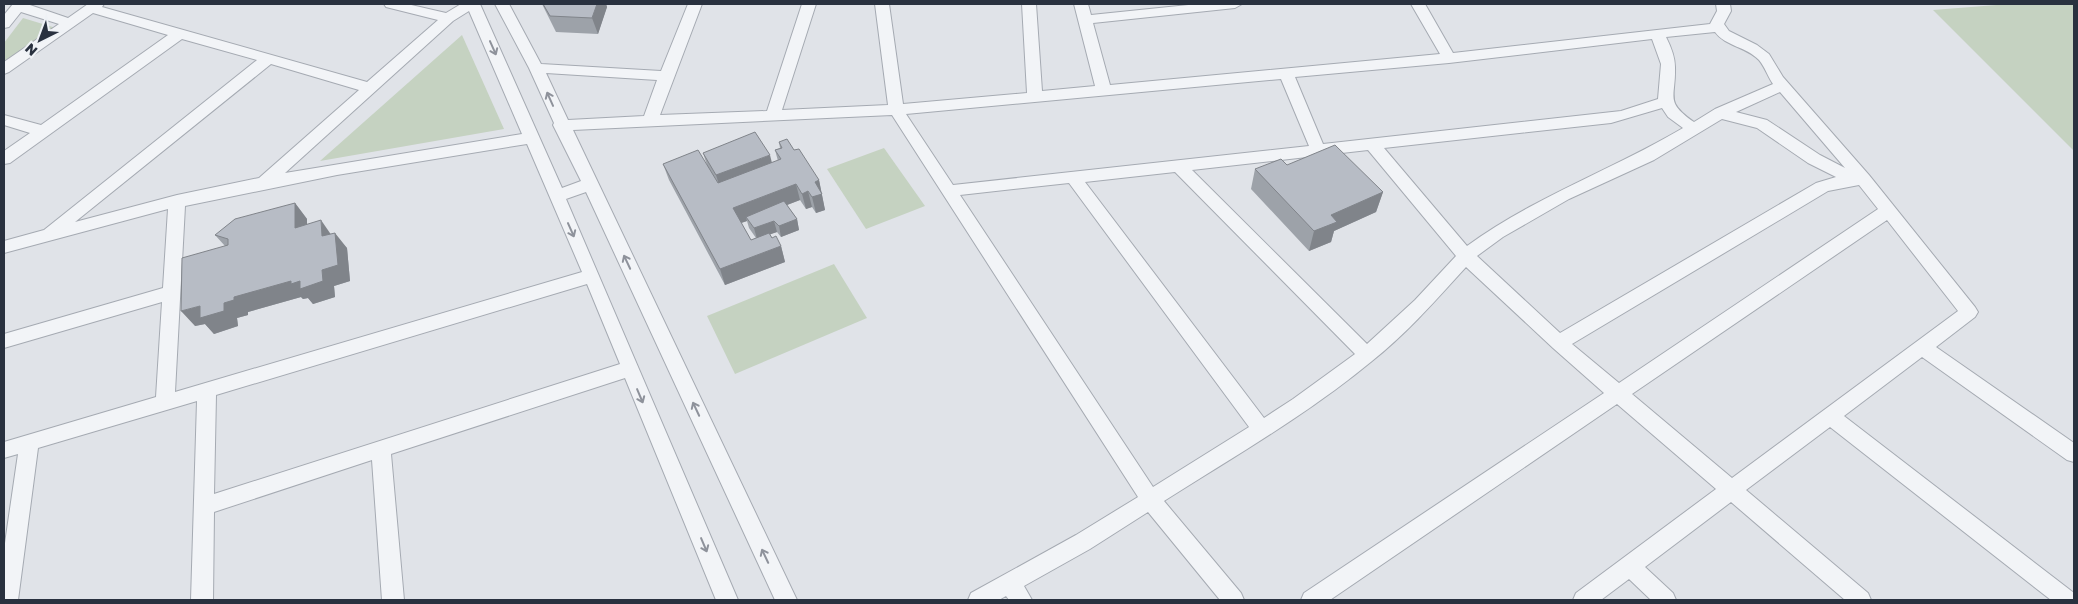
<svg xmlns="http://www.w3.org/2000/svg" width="2078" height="604" font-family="'Golos Text',sans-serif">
	<rect width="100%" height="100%" fill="#e0e3e8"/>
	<!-- green -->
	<g fill="#c5d2c1">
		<path d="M2009,4H2074V151L1933,10Z"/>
		<path d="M23,18L56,28L4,62V43Z"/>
		<path d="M462,35L504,129L320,161Z"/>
		<path d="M884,148L925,206L866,229L827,169Z"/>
		<path d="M834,264L867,318L735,374L707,316Z"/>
	</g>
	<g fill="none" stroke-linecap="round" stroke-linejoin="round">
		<defs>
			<path id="minor" d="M13,4H27L68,18L88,4H104L102,7L367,82L438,20L386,7L384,4H407L446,13L461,4H480L562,188L581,181L553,125L554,123L529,68L495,4H509L541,64L661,71L688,4H702L660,115L767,111L802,4H816L782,110L888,105L875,4H889L903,104L1027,93L1022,4H1036L1042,91L1095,86L1074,4H1088L1091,15L1198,4H1242L1235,8L1093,23L1110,85L1440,54L1411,4H1425L1453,53L1710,24L1717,11L1716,4H1730L1731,11L1724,24L1729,31L1757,45L1769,54L1783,77L1869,175L1975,307L1978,312L1975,317L1936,347L2074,443V462L2067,460L1922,357L1844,416L2074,593V600H2051L1830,427L1746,490L1868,593L1871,600H1845L1731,502L1645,567L1673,593L1676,600H1651L1629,579L1601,600H1573L1576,593L1716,489L1617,404L1330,600H1301L1304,593L1604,393L1553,348L1466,267C1437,299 1407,333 1372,361C1308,414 1235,456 1164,501L1241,593L1244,600H1220L1148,512L1090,549L1024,586L1032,600H1009L1006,596L999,600H968L971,593L1076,535L1138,497L892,115L573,130L797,600H775L586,192L566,199L738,600H716L625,378L391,454L404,600H382L372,460L214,512L213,600H191L197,401L38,448L18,600H4V550L18,454L4,458V442L156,397L162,302L4,348V334L163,288L168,209L4,253V241L44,230L257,60L182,39L10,163L4,164V151L30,133L4,125V115L41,125L168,35L93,13L9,72L4,74V62L59,24L21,12L9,27L4,28V15ZM469,11L522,134L285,173L453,21ZM1715,32C1725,46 1747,47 1759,60C1765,67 1768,77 1773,84L1715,109L1694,122C1664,101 1676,98 1675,67C1675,57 1671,47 1666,37ZM1652,39L1661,64L1658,99L1621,111L1323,144L1295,77L1449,63ZM271,64L359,90L259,178L177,195L75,222ZM546,73L657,80L644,116L568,120ZM1281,79L1309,146L953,185L906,114ZM1780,92L1845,168L1820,155L1767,120L1736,112ZM1662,108L1668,117L1683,128C1612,170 1534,197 1467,246L1384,148L1611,123ZM1722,119L1757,128L1808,163L1836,177L1816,183L1560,333L1477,256L1503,237L1569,199L1654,160ZM527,144L582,272L175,392L185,206L337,175ZM1368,150L1456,256L1415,300L1367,344L1192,170ZM1175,172L1355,354L1293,399L1264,418L1085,182ZM1069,183L1249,427L1153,487L960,195ZM1859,185L1878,209L1619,383L1572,344L1828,191ZM1887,220L1958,311L1732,478L1632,394ZM587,284L620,364L214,494L216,395Z"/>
		</defs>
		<!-- minor casing -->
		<use href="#minor" stroke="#a5aab2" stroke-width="2"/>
		<!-- minor -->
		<use href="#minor" fill="#f2f4f7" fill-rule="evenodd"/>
	</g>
	<!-- wall -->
	<g fill="#9da2a9" fill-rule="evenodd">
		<path d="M542,4H606L607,7L598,34L556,32Z"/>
		<path d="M779,142L794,150L819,180L825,210L816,213L812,207L806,209L800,200L787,205L797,219L799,230L781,237L777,232L770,234L772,238L781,246L785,262L725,285L669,180L663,164L707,165L703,153L772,163L778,161L775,150L780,148ZM747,221L749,228L756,238L751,240L741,223Z"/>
		<path d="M1287,165L1383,192L1376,212L1334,231L1331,242L1309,251L1251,189L1255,169Z"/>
		<path d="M295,203L307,219V224L330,234L347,248L350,281L334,286L335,297L313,304L308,298L303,299L301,297L248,312V315L237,318L238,326L214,334L205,324L195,326L225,246L215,235Z"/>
	</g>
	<!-- shaded-wall -->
	<g fill="#80848a">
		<path d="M597,4H606L607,7L598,34L592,18Z"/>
		<path d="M770,155L774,171L721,191L716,175Z"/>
		<path d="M819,180L825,210L816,213L812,197L815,182Z"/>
		<path d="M796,184L800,200L748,220L746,217L747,221L738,224L733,208Z"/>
		<path d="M808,191L812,207L806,209L802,194Z"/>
		<path d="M1383,192L1376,212L1334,231L1331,242L1309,251L1314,231L1331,215Z"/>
		<path d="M295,203L307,219V243L295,228Z"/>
		<path d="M797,219L799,230L781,237L779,226Z"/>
		<path d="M321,220L332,236H322Z"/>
		<path d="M774,221L777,232L757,239L754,228Z"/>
		<path d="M335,233L347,248L350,281L334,286L335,297L313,304L308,298L303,299L301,297L248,312V315L237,318L238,326L214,334L205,324L195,326L181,311L200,306L224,303Z"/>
		<path d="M781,246L785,262L725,285L720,269Z"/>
	</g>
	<!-- building -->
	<g fill="#b7bcc5" stroke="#80848a">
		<path d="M543,4H597L592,18L550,16Z"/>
		<path d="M755,132L770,155L716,175L703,153Z"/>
		<path d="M787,139L794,150L799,149L819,180L815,182L822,194L812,197L808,191L802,194L796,184L733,208L751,240L769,233L772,238L776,236L781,246L720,269L663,164L698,150L718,183L781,159L775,150L782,148L779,142Z"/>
		<path d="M1335,145L1383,192L1331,215L1337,222L1314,231L1255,169L1281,159L1287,165Z"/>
		<path d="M784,201L797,219L779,226L774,221L754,228L746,217Z"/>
		<path d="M295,203V228L321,220L322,236L335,233L338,265L322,270L323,281L300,289V281L291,284V281L234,297V300L224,303V311L200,318V306L181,311L182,258L228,245V239L215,235L235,219Z"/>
	</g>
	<!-- one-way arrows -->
	<defs><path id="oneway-shaft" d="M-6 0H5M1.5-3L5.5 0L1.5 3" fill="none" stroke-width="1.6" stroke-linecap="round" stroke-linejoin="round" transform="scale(1.25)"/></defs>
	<g stroke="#8e929b">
		<use href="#oneway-shaft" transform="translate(493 48) rotate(66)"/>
		<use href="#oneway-shaft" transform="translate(550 99) rotate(-114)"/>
		<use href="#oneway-shaft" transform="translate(571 230) rotate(66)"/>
		<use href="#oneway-shaft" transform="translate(627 262) rotate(-115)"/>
		<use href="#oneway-shaft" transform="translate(640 396) rotate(67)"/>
		<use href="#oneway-shaft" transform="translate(696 409) rotate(-115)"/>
		<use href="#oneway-shaft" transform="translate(704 545) rotate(67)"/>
		<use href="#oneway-shaft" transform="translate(765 556) rotate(-115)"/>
	</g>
	<!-- border -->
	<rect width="2078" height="604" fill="none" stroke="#29313f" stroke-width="10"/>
	<!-- north arrow -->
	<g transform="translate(40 40) rotate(222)" stroke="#eff2f6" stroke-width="4" paint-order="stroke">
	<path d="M0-4L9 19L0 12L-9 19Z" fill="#29313f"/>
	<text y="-8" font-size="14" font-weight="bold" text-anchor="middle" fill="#29313f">N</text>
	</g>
</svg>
